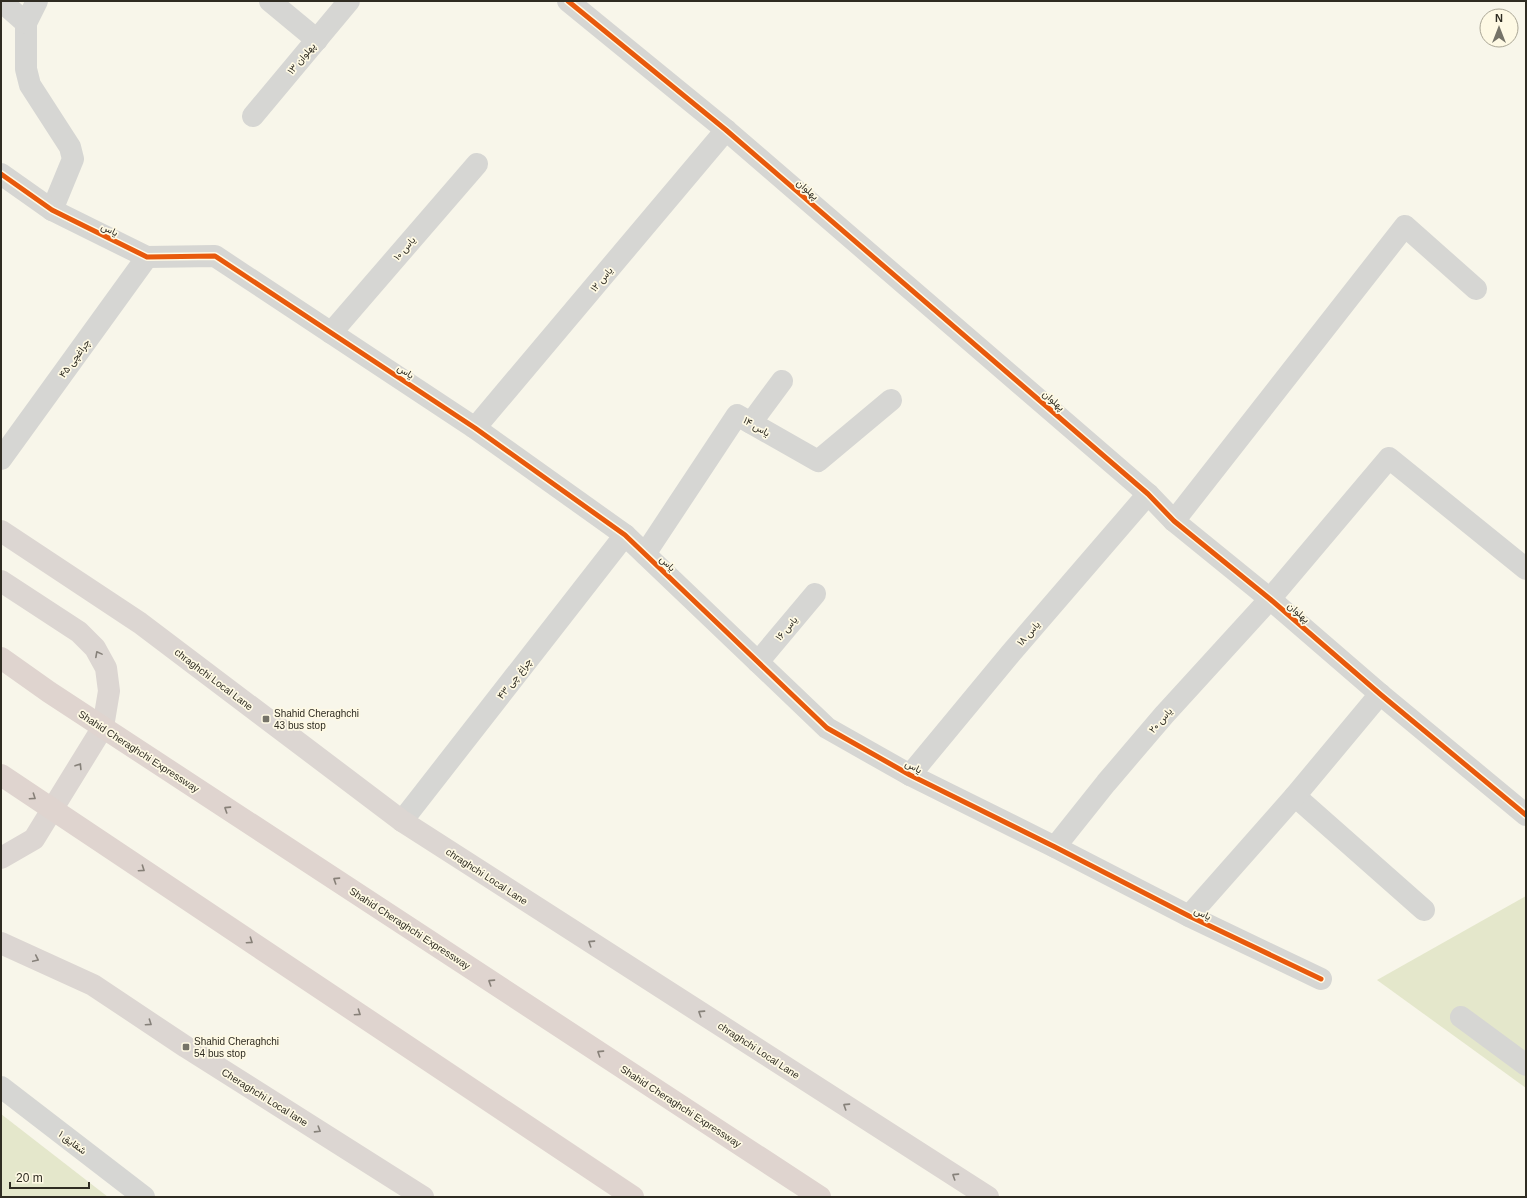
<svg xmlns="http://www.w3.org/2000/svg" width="1527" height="1198" font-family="Arial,Vazirmatn,sans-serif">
	<rect width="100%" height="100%" fill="#f8f6ea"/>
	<!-- green -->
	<g fill="#e4e7cb">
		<path d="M1526,896V1088L1377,980Z"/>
		<path d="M1,1114L108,1197H1Z"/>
	</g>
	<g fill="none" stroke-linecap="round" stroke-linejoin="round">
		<!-- minor -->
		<g stroke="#d6d6d3" stroke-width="22">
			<path d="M1,1L26,23V69L30,85L70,147L73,159L52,210"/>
			<path d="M270,1L317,40"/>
			<path d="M568,1L726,130L1148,494L1174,521L1270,599L1380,694L1526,815"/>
			<path d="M26,23L37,1"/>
			<path d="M253,116L349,1"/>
			<path d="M1,174L52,210L147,257L215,256L475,428L625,535L827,728L910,775L1055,847L1189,916L1321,979"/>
			<path d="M331,333L477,164"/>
			<path d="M751,423L782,381"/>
			<path d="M475,428L726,130"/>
			<path d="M1,459L147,257"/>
			<path d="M1174,521L1405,226L1476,289"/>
			<path d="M645,554L737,415L818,461L891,400"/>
			<path d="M758,662L815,594"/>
			<path d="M910,775L1011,653L1148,494"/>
			<path d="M1295,796L1424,910"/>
			<path d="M402,821L625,535"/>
			<path d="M1055,847L1106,783L1164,715L1270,599L1389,458L1526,569"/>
			<path d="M1189,916L1295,796L1380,694"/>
			<path d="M1461,1017L1526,1065"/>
			<path d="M1,1087L144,1197"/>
		</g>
		<!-- major -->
		<g stroke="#dcd6d2" stroke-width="22">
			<path d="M1,531L140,623L402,821L988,1197"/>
			<path d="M1,581L79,632L95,648L106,668L109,691L103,727L34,839L1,858"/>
			<path d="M1,943L93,985L186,1047L423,1197"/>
		</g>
		<!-- highway -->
		<g stroke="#dfd4cf" stroke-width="22">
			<path d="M1,658L49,692L820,1197"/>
			<path d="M1,775L633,1197"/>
		</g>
		<defs>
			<g id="cycleway">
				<path d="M568,1L726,130L1148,494L1174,521L1270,599L1380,694L1526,815"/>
				<path d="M1,174L52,210L147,257L215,256L475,428L625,535L827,728L910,775L1055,847L1189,916L1321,979"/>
			</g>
		</defs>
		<!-- cycleway casing -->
		<use href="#cycleway" stroke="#fef9e4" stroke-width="8"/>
		<!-- cycleway -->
		<use href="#cycleway" stroke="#e8590c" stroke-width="5"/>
	</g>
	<!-- one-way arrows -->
	<defs><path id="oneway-chevron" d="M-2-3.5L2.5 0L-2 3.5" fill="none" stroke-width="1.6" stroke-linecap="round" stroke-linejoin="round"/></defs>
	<g stroke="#86817a">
		<use href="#oneway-chevron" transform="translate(98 654) rotate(-118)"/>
		<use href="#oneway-chevron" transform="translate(79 766) rotate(-58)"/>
		<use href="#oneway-chevron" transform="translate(591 943) rotate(-147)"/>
		<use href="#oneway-chevron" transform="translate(36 959) rotate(25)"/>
		<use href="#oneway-chevron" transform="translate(701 1013) rotate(-147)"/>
		<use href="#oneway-chevron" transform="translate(149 1023) rotate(34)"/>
		<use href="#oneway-chevron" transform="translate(846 1106) rotate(-147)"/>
		<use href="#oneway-chevron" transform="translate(318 1130) rotate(32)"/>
		<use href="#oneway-chevron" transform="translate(955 1176) rotate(-147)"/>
	</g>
	<g stroke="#878078">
		<use href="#oneway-chevron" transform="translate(33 797) rotate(34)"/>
		<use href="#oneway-chevron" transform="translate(227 809) rotate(-147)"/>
		<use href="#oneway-chevron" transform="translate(142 869) rotate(34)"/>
		<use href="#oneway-chevron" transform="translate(336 880) rotate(-147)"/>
		<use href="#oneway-chevron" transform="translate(250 941) rotate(34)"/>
		<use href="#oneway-chevron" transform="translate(491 982) rotate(-147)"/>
		<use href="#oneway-chevron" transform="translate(358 1013) rotate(34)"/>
		<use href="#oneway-chevron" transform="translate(600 1053) rotate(-147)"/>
	</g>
	<!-- markers -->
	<g fill="#757368" stroke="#fef9e4" stroke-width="1.5">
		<rect x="262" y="715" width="8" height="8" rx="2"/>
		<rect x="182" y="1043" width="8" height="8" rx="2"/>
	</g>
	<g text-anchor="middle" stroke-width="3.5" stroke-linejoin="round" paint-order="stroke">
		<!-- street labels -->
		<g font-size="10" fill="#2f2c22" stroke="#fef9e4">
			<text transform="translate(301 58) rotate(-50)" y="4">پهلوان ۱۳</text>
			<text transform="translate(808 189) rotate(41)" y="4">پهلوان</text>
			<text transform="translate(110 229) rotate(26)" y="4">یاس</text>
			<text transform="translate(404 248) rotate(-49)" y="4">یاس ۱۰</text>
			<text transform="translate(601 279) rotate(-50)" y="4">یاس ۱۲</text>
			<text transform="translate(74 358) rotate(-54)" y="4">چراغچی ۴۵</text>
			<text transform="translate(406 371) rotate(33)" y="4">یاس</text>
			<text transform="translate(1054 400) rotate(41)" y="4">پهلوان</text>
			<text transform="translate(757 426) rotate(30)" y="4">یاس ۱۴</text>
			<text transform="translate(668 563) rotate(44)" y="4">یاس</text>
			<text transform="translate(1299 612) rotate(41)" y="4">پهلوان</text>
			<text transform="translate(786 628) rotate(-50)" y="4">یاس ۱۶</text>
			<text transform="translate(1028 633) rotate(-49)" y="4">یاس ۱۸</text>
			<text transform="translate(514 678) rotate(-52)" y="4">چراغ چی ۴۳</text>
			<text transform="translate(214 679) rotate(37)" y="4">chraghchi Local Lane</text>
			<text transform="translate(1160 720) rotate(-49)" y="4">یاس ۲۰</text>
			<text transform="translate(139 751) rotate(33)" y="4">Shahid Cheraghchi Expressway</text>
			<text transform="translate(914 766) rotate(28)" y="4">یاس</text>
			<text transform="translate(487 876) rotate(33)" y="4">chraghchi Local Lane</text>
			<text transform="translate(1203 913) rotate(26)" y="4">یاس</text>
			<text transform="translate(410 928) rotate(33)" y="4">Shahid Cheraghchi Expressway</text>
			<text transform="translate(759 1050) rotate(33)" y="4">chraghchi Local Lane</text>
			<text transform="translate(265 1097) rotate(32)" y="4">Cheraghchi Local lane</text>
			<text transform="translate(681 1106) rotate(33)" y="4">Shahid Cheraghchi Expressway</text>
			<text transform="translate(73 1142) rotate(37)" y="4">شقایق ۱</text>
		</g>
		<!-- poi labels -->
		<g font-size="10" fill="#2f2c22" stroke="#fef9e4" text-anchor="start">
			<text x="274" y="717">Shahid Cheraghchi<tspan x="274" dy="12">43 bus stop</tspan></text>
			<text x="194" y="1045">Shahid Cheraghchi<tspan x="194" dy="12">54 bus stop</tspan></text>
		</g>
	</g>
	<!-- border -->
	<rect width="1527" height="1198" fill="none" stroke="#2f2c22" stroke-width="4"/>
	<!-- north arrow -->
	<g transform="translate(1499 28)"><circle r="19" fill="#fef9e4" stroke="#aba796"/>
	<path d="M0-3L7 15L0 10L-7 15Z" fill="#757368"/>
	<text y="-6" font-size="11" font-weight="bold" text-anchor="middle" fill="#2f2c22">N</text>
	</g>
	<!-- scale -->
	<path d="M10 1182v6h79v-6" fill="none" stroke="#2f2c22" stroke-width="2"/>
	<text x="16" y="1182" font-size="12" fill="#2f2c22" stroke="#fef9e4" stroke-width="3" paint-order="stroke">20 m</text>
</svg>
